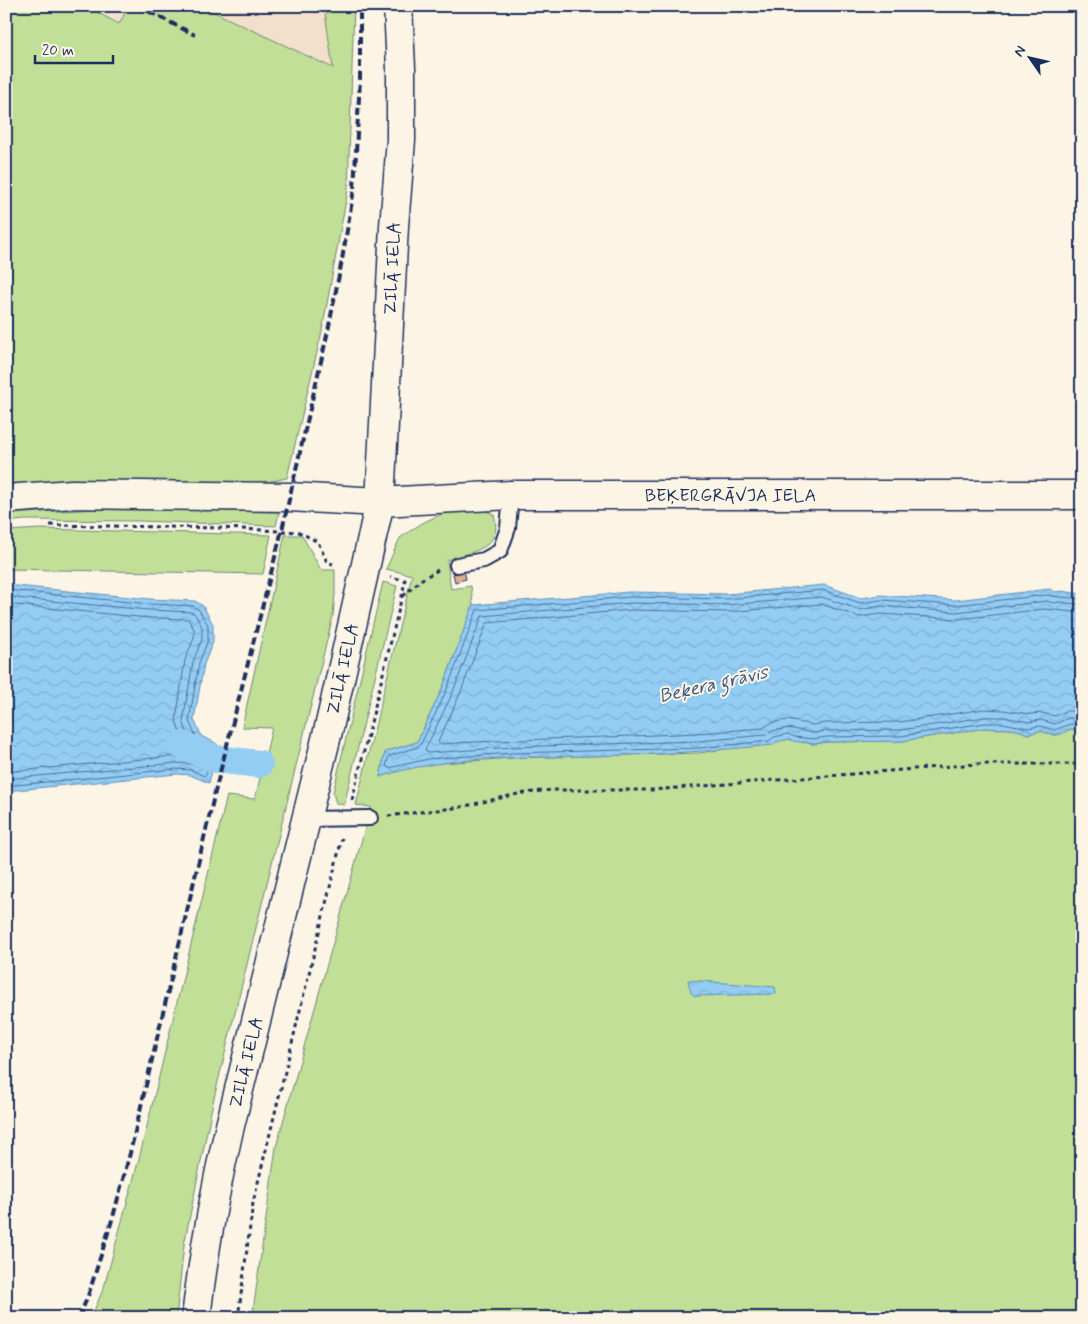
<svg xmlns="http://www.w3.org/2000/svg" width="1088" height="1324" font-family="Mynerve,sans-serif">
	<defs>
		<pattern id="water-waves" width="16" height="10" patternUnits="userSpaceOnUse" patternTransform="scale(1.25)"><rect width="16" height="10" fill="#94cdf4"/><path d="M0 5q4-4 8 0t8 0" fill="none" stroke="#7fb0d4"/></pattern>
	</defs>
	<rect width="100%" height="100%" fill="#fcf5e5"/>
	<filter id="ink" filterUnits="userSpaceOnUse"><feTurbulence type="fractalNoise" baseFrequency=".02" numOctaves="2"/><feDisplacementMap in="SourceGraphic" scale="10" xChannelSelector="R" yChannelSelector="G"/><feConvolveMatrix kernelMatrix="1 2 1 2 8 2 1 2 1" color-interpolation-filters="sRGB"/></filter>
	<g filter="url(#ink)">
		<!-- built -->
		<g fill="#f3e0cb">
			<path d="M85,6H129L119,24Z"/>
			<path d="M201,6H324L333,68Z"/>
		</g>
		<!-- green -->
		<g fill="#c1df97" stroke="#6e877a">
			<path d="M6,6H85L119,24L129,6H201L333,68L324,6H354L348,189L322,331L287,478L262,483L63,481L6,485Z"/>
			<path d="M152,506L228,511L279,512L276,526L139,521L25,520L6,522V514Z"/>
			<path d="M463,509L485,510L494,515C504,549 471,552 447,560L451,589L471,586L473,605L443,687L417,742L385,752L380,777L402,769L428,764L512,758L699,753L789,739L814,744L827,742L902,741L985,728C998,730 1015,726 1027,734L1040,731L1055,735L1061,734L1070,729L1082,730V1318H252L276,1147L371,807L356,805L412,575L386,569L400,538L422,523L444,513Z"/>
			<path d="M40,529L271,535L263,574L6,569V531Z"/>
			<path d="M285,535H302L321,570H335V594L333,616L213,1102L184,1245L176,1318H91L104,1287L140,1155L227,796L255,799L272,728L242,727Z"/>
			<path d="M383,582L397,586L344,805L336,803L333,793Z"/>
		</g>
		<!-- water -->
		<g fill="url(#water-waves)" stroke="#648eb8">
			<path d="M6,585L150,599L195,601L203,606L213,624V642L204,664L194,720L199,730L201,736L214,742L218,745L209,783L190,775L177,774L6,791Z"/>
			<path d="M824,585L861,598L880,595L956,600L1050,589L1054,592L1061,591L1082,594V730L1070,729L1061,734L1055,735L1040,731L1027,734C1015,726 998,730 985,728L902,741L827,742L814,744L793,741L789,739L776,742L773,745C712,751 652,755 591,756C522,758 445,755 380,777L385,752L417,742L443,687L473,605L630,592L727,594Z"/>
			<path d="M688,980L775,987L776,994L695,996L691,993Z"/>
		</g>
		<g fill="none" stroke-linecap="round" stroke-linejoin="round">
			<!-- shore -->
			<g stroke="#4b6e9a" stroke-width="1">
				<path d="M6,590L150,604L193,606L199,610L208,625V640L199,663L189,721L197,739L212,748L206,774L204,776L191,770L176,769L6,786"/>
				<path d="M6,597L149,610L191,612L195,614L202,627V639L193,662L183,721L191,743L205,752L202,766L200,767L192,764L176,763L6,779"/>
				<path d="M1082,599C1075,598 1052,597 1048,595L956,605L881,600L860,603L823,590L727,599L630,597L477,610L447,689L421,744L418,747L389,756L386,766L389,768L428,759L512,753L699,748L769,741L774,737L788,734L795,737L813,739L827,737L901,736L985,723H1003L1028,728L1040,726L1055,730L1070,724L1082,725"/>
				<path d="M6,604L149,618L188,619L194,629V638L185,660L176,720L183,743L191,753L190,756H175L6,772"/>
				<path d="M1082,605L1061,602L1053,603L1047,601L956,612L881,606L860,610L822,597L727,605L631,603L482,616L453,692L425,750L428,753L512,747L698,741L766,735L772,731L788,728L813,733L826,731L901,730L985,717H1003L1029,722L1041,720L1055,724L1068,718H1082"/>
				<path d="M1082,613L1045,609L958,619L881,614L859,617L821,604L727,612L631,610L487,623L460,694L438,742L440,744C548,737 655,738 763,728L771,723L787,720L813,725L826,723L900,722L984,709L1003,710L1030,714L1042,713L1055,716L1067,711H1082"/>
			</g>
			<!-- canal -->
			<path stroke="#94cdf4" stroke-width="28" d="M182,745L216,759L259,764"/>
		</g>
		<!-- building -->
		<path fill="#deaf8f" stroke="#1b2f5e" d="M464,571L466,579L455,582L453,574Z"/>
		<g fill="none" stroke-linecap="round" stroke-linejoin="round">
			<defs>
				<g id="lane">
					<path d="M457,565L484,560L500,551L508,528L511,495"/>
					<path d="M306,819L370,818"/>
				</g>
				<g id="street">
					<path id="s1" d="M6,499L72,494L289,497L380,502L511,495H1082"/>
					<path id="s2" d="M196,1318C203,1256 214,1195 228,1134L331,719L380,502L394,226L401,140V68L398,6"/>
				</g>
			</defs>
			<!-- lane casing -->
			<use href="#lane" stroke="#1b2f5e" stroke-width="18"/>
			<!-- street casing -->
			<use href="#street" stroke="#1b2f5e" stroke-width="31"/>
			<!-- path -->
			<g stroke="#1b2f5e" stroke-width="3" stroke-dasharray="4 4" stroke-linecap="butt">
				<path d="M50,525L222,528L299,532L318,542L327,562L333,564"/>
				<path d="M403,596L422,579L438,570"/>
				<path d="M352,800L402,596L405,580L390,577"/>
				<path d="M388,816L461,807L518,794L551,790H652L977,764H1082"/>
				<path d="M238,1318L253,1203L342,838"/>
			</g>
			<!-- lane -->
			<use href="#lane" stroke="#fcf5e5" stroke-width="14"/>
			<!-- street -->
			<use href="#street" stroke="#fcf5e5" stroke-width="28"/>
			<!-- rail -->
			<g stroke="#1b2f5e" stroke-width="4" stroke-dasharray="8 4" stroke-linecap="butt">
				<path d="M138,6L195,35"/>
				<path d="M79,1318L89,1293L113,1217L130,1153L214,796L282,530L328,331L342,260L354,189L360,79V6"/>
			</g>
		</g>
	</g>
	<g text-anchor="middle" stroke-width="4" stroke-linejoin="round" paint-order="stroke">
		<!-- street labels -->
		<g font-size="18" fill="#1b2f5e" stroke="#fcf5e5">
			<text dy="6" stroke="none"><textPath href="#s2" startOffset="1071">ZILĀ IELA</textPath></text>
			<text dy="6" stroke="none"><textPath href="#s1" startOffset="725">BEĶERGRĀVJA IELA</textPath></text>
			<text dy="6" stroke="none"><textPath href="#s2" startOffset="666">ZILĀ IELA</textPath></text>
			<text dy="6" stroke="none"><textPath href="#s2" startOffset="261">ZILĀ IELA</textPath></text>
		</g>
		<!-- water labels -->
		<g font-size="19" font-style="italic" fill="#395684" stroke="#fcf5e5">
			<text transform="translate(713 683) rotate(-13)" y="7">Beķera grāvis</text>
		</g>
	</g>
	<!-- margin -->
	<rect width="1088" height="1324" fill="none" stroke="#fcf5e5" stroke-width="25"/>
	<rect x="12" y="12" width="1063" height="1299" fill="none" stroke="#1b2f5e" stroke-width="2" filter="url(#ink)"/>
	<!-- north arrow -->
	<g transform="translate(1030 58) rotate(304)" stroke="#fcf5e5" stroke-width="4" paint-order="stroke">
	<path d="M0-4L9 19L0 12L-9 19Z" fill="#1b2f5e"/>
	<text y="-8" font-size="14" font-weight="bold" text-anchor="middle" fill="#1b2f5e">N</text>
	</g>
	<!-- scale -->
	<path d="M35 55v8h78v-8" fill="none" stroke="#1b2f5e" stroke-width="2.5"/>
	<text x="42" y="55" font-size="15" fill="#1b2f5e" stroke="#fcf5e5" stroke-width="4" paint-order="stroke">20 m</text>
</svg>
